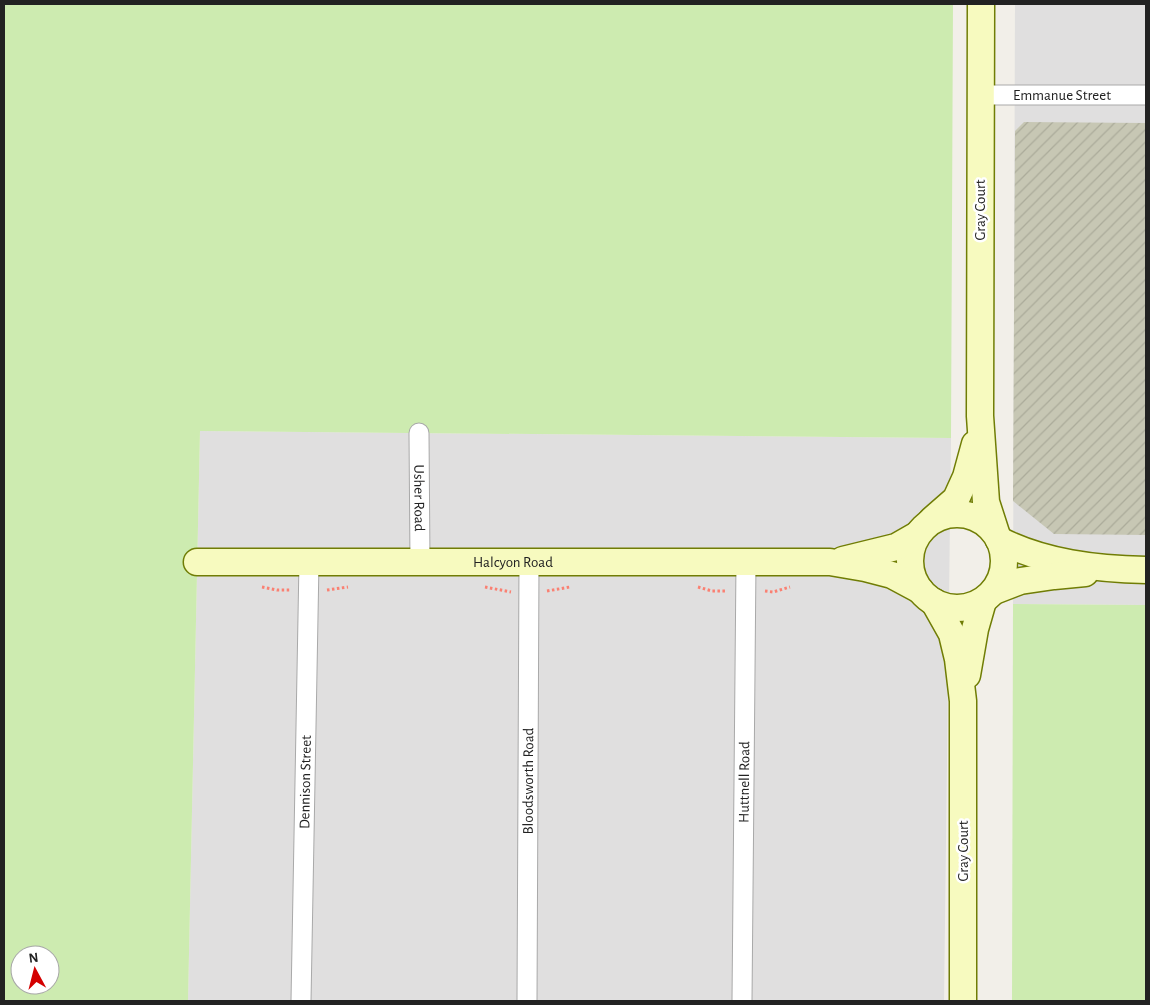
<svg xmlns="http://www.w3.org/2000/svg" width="1150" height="1005" font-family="'Alegreya Sans',sans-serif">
	<defs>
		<pattern id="construction-furrows" width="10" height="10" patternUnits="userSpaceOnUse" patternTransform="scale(1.25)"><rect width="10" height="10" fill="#c7c7b4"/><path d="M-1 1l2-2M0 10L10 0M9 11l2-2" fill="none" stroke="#abab9a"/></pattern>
	</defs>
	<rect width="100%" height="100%" fill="#f2efe9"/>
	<!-- residential -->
	<g fill="#e0dfdf">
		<path d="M1015,4H1146V605L1013,604Z"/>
		<path d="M200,431L951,438L944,1001H188Z"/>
	</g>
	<!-- construction -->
	<path fill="url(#construction-furrows)" d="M1024,122L1146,123V535L1054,534L1013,501L1015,131Z"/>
	<!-- grass -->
	<g fill="#cdebb0" fill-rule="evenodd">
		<path d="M4,4H953L951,438L200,431L188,1001H4ZM20,955H50V985H20Z"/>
		<path d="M1013,604L1146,605V1001H1012Z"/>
	</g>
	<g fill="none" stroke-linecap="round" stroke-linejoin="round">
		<defs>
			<g id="street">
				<path id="s1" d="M980,95H1146"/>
				<path id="s2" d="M419,433L420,562"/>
				<path id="s3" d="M301,1001L309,562"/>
				<path id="s4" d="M527,1001L529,562"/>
				<path id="s5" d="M742,1001L746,562"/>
			</g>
			<g id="secondary">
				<path d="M981,4L980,416L986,502L996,533"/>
				<circle cx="957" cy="561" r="47"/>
				<path d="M932,520L956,499L966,477L975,444"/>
				<path d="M999,540C1044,563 1096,569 1146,570"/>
				<path d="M843,560L896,547L917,535"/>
				<path id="s6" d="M197,562H830L865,568L892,575L920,590"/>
				<path d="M994,591L1020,581L1054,576L1085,573"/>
				<path d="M934,602L952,634L958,659L963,701V1001"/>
				<path d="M967,675L975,629L983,601"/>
			</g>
		</defs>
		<!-- street casing -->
		<use href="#street" stroke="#a9a9a9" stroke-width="21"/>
		<!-- secondary casing -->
		<use href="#secondary" stroke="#707d05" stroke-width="29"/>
		<!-- path -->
		<g stroke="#fa8072" stroke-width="3" stroke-dasharray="2.5 2.5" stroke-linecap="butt">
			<path d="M262,587L277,590H291"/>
			<path d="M485,587L511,592"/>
			<path d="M698,587L712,591H726"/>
			<path d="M327,590L348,587"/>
			<path d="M547,591L570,587"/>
			<path d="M765,591L773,592L790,587"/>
		</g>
		<!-- street -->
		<use href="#street" stroke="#fff" stroke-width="19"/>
		<!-- secondary -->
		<use href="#secondary" stroke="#f7fabf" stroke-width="26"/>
	</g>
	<g text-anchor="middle" stroke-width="5" stroke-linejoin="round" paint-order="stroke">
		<!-- street labels -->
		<g font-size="15" fill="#222" stroke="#fff">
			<text dy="5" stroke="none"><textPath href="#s1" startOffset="82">Emmanue Street</textPath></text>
			<text transform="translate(980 210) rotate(-90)" y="5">Gray Court</text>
			<text dy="5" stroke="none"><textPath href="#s2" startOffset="65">Usher Road</textPath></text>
			<text dy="5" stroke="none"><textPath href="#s6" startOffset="316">Halcyon Road</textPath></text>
			<text dy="5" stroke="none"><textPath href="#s3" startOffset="219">Dennison Street</textPath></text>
			<text dy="5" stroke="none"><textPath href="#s4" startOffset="220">Bloodsworth Road</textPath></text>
			<text dy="5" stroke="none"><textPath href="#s5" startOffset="219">Huttnell Road</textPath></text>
			<text transform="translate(963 851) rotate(-90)" y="5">Gray Court</text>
		</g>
	</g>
	<!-- border -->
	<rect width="1150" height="1005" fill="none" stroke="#222222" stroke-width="10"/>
	<!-- north arrow -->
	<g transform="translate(35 970) rotate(353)"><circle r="24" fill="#ffffff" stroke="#a7a7a7"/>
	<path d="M0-4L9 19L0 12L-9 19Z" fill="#d40000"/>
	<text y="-8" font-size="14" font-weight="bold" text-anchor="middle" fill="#222222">N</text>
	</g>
</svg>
